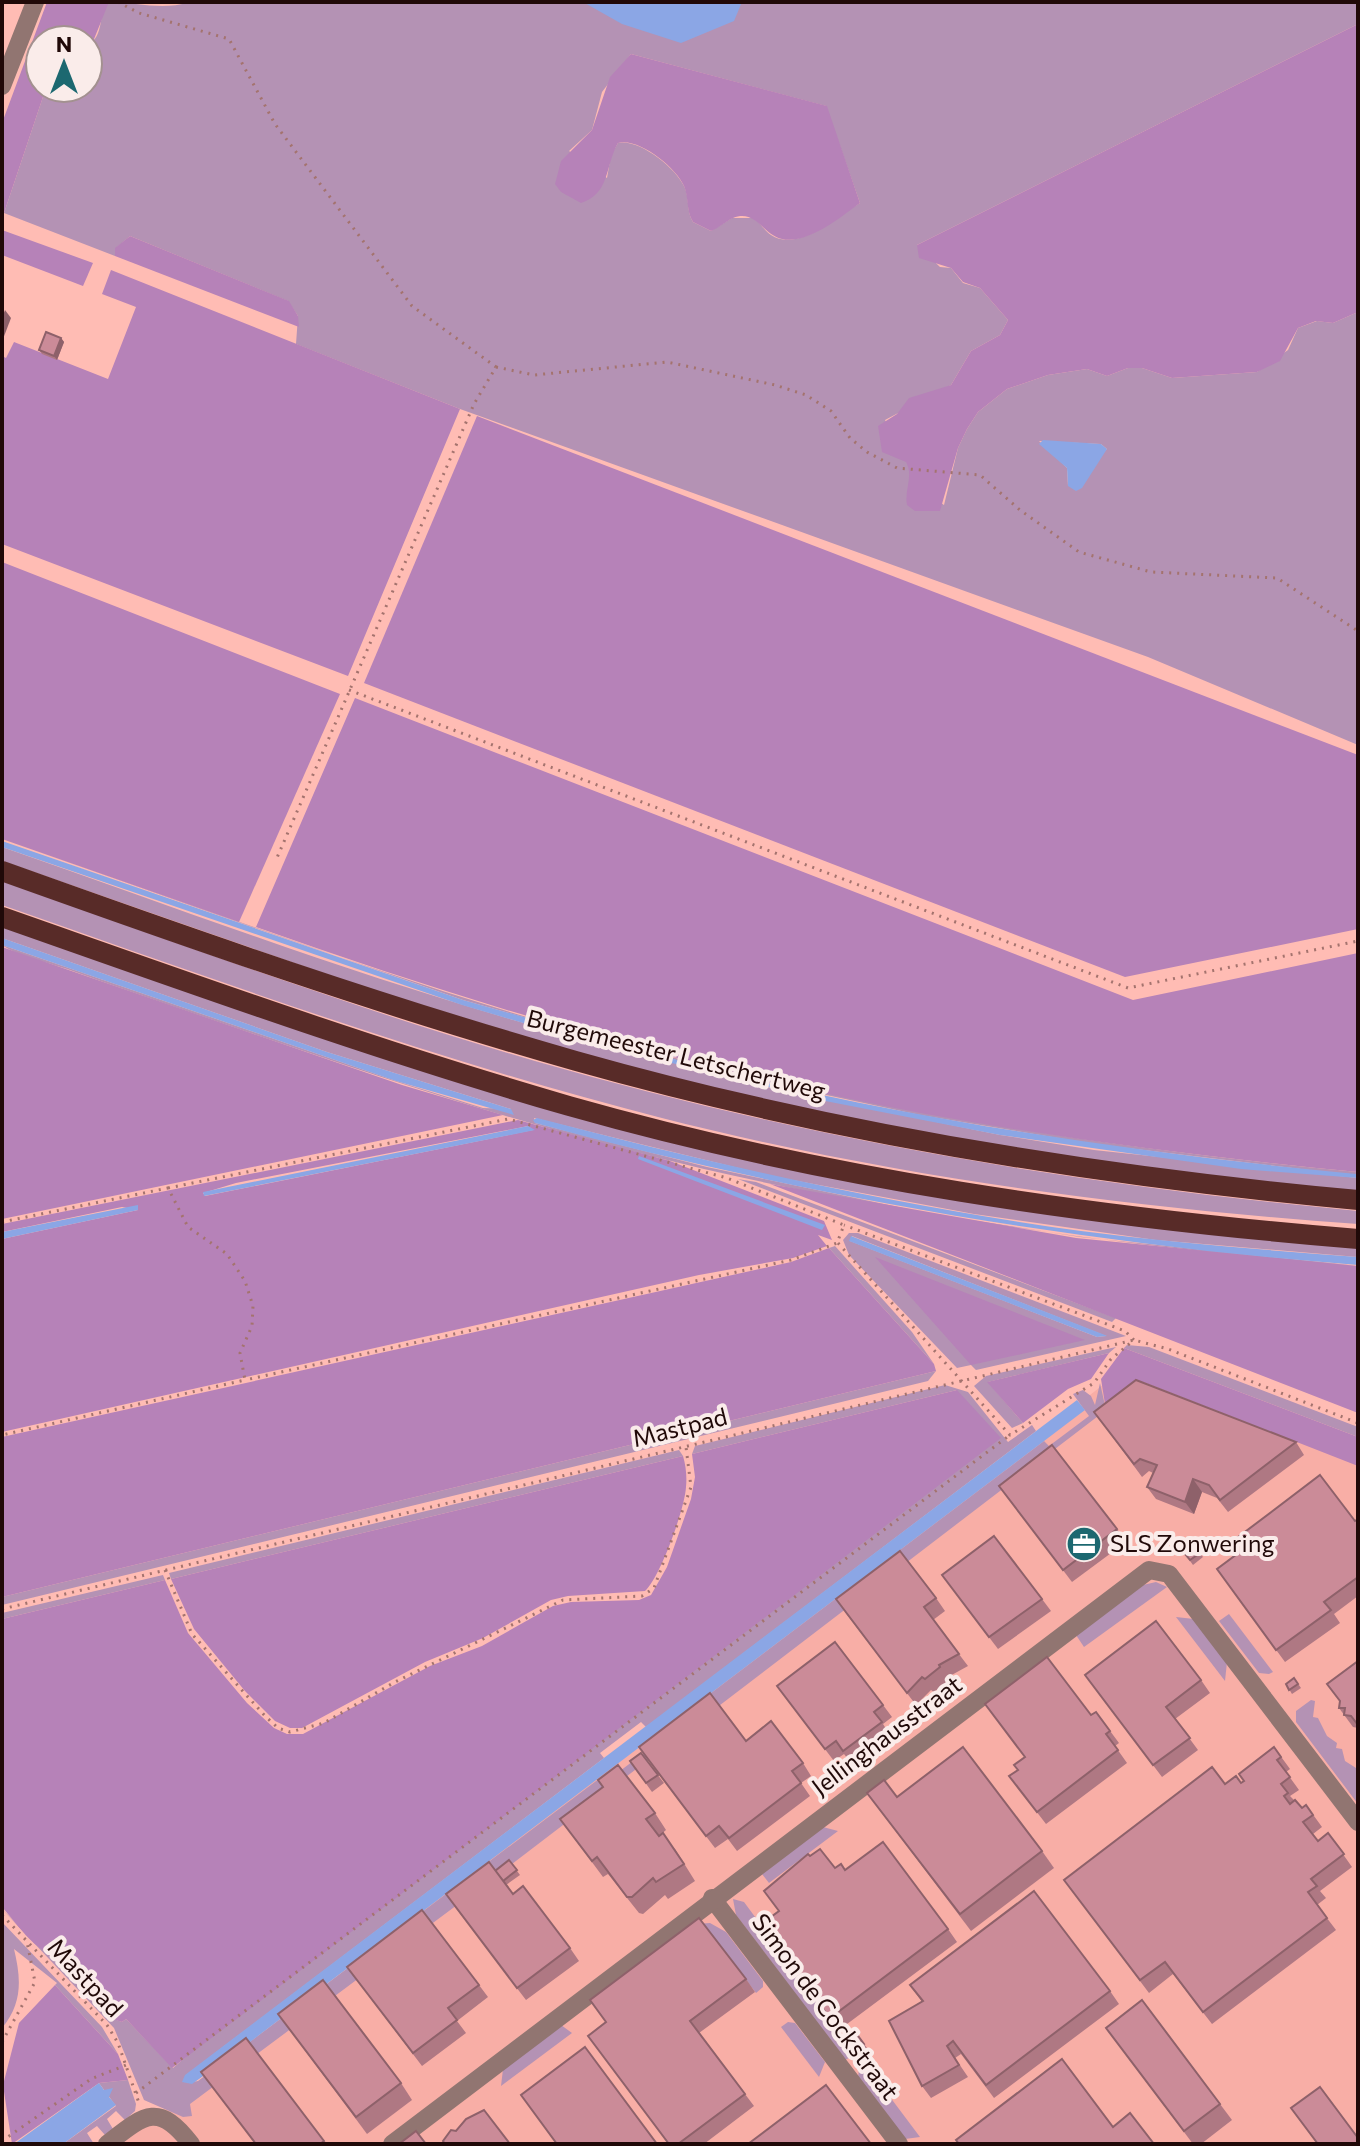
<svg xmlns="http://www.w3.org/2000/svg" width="1360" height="2146" font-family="Commissioner,sans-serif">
	<rect width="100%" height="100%" fill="#ffbcb4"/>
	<!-- built -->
	<path fill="#f8aea6" d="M1130,1364L1358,1455V2144H121Z"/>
	<!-- green -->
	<g fill="#b492b4" fill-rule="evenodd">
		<path d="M109,2C137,2 162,11 189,2H1358V24L917,245L940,267L951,268L963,283L980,288L1008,320L1000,335L971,351L951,385L885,420L911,470L909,481L944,505L958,448L967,429L978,412L1007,389L1048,375L1087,369L1107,376L1128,368H1142L1172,378L1257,372L1288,350L1298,328L1317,321L1333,323L1358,312V745L1148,657L460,409L296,344L298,316L288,301L130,236L116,248L115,256L4,213L46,88H88V45C105,35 97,15 109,2ZM631,54L826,106L860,203C838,216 798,253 771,235C763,230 761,222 752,218H732L711,231L693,222C686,211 690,198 684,186C675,167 638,138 618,143L611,155L607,178L569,151L592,130L602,92ZM1039,441L1101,444L1107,449L1068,486L1067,468Z"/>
		<path d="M2,839C201,908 400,983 603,1039C851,1107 1103,1148 1358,1172V1176L1094,1144L920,1115L742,1077L733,1078L741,1082L1000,1135L1094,1150L1358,1178V1193L1092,1163L813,1112L598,1059L366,988L2,861V847C232,927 462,1017 701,1067L463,1000Z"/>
		<path d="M2,881C179,943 355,1009 535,1061C805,1139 1079,1185 1358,1211V1224C1122,1207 889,1176 658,1117C435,1060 219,981 2,905Z"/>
		<path d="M2,925L656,1136L1358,1244V1257L1156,1240L974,1214L771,1176L534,1118L535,1123L707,1167L932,1214L1080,1237L1358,1266C1138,1248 920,1219 704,1169C544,1132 388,1080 233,1027C178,1008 122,989 67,969C46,962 18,956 2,945L396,1081L483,1108L511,1109L327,1052L2,938Z"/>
		<path d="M738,1179L756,1182L1116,1318L1112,1322Z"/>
		<path d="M849,1233H858L1126,1336L976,1370L971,1365L957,1368L849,1255L843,1240ZM852,1236L1106,1336L1097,1337L850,1241Z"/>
		<path d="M835,1246L912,1332L934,1364L829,1248Z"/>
		<path d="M1127,1345L1149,1347L1358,1427V1437L1124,1348Z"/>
		<path d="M1116,1347L1109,1353L988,1382L1023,1423L1012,1428L974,1386L986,1376Z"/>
		<path d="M936,1371L928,1381L2,1605V1597Z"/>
		<path d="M1100,1383L1106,1410L512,1864L190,2104L192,2116L183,2117L144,2100L114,2028L2,1909L48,1955L68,1957L82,1972L76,1980C85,1995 105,2017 122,2022L126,2019L173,2068L957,1390L692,1454L695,1446L945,1385L968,1392L1008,1442L1032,1425L1036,1431L646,1727L641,1722L600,1753L604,1758L186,2075L187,2083L198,2081L612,1769L616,1774L657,1743L653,1737L1044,1441L1049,1446L1089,1416L1073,1394L1083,1390L1091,1396L1095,1405Z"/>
		<path d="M679,1450L683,1456L171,1579L169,1573Z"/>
		<path d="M163,1575L165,1580L2,1619V1613Z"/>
		<path d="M1156,1582L1167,1587L1084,1647L1076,1635L1143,1585Z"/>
		<path d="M1229,1614L1273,1672L1269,1674L1259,1673L1219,1621Z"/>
		<path d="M1176,1617L1194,1619L1227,1662L1225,1681Z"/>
		<path d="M1311,1700L1315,1701L1313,1717L1318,1718L1327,1736L1337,1743L1336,1748L1342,1749L1345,1761L1356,1768L1358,1804L1296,1722V1711Z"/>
		<path d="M823,1827L838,1831L761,1889L769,1883L762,1874Z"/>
		<path d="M733,1899L744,1902L844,2037L848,2035L861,2052L845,2060L736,1915Z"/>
		<path d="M2,1922L102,2027L118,2054L55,1985L57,1983L14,1949C21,1978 23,2003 2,2028Z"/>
		<path d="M710,1923L726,1932L763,1981V1987L756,1993L708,1930L696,1924Z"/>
		<path d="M788,2022L795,2023L825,2062L819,2077L781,2027Z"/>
		<path d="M561,2025L572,2033L501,2086L503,2069Z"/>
		<path d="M866,2065L920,2137L905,2139L858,2077L859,2070Z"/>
		<path d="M128,2080L136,2104L135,2111L125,2120L116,2111L107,2119L113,2129L105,2135L97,2126L87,2133L94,2144H63L116,2106L99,2083Z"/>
	</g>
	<!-- forest -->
	<g fill="#b682b8" fill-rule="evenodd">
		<path d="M47,2H109L92,44L88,45V40H40V88H46L4,213L2,123Z"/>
		<path d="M1358,24V312L1333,323L1316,321L1298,328L1280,361L1257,372L1172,378L1142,368H1128L1107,376L1087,369L1048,375L1007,389L978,412L967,429L958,448L940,511H915L907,505C904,490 914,476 906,462L882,452L878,426L897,414L909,398L951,385L971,351L1000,335L1008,320L980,288L963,282L951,268L919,258L917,245Z"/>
		<path d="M631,54L827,106L860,203C841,217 807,245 782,239C763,235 756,209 733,218C726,221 719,228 711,231L693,222C686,211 689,198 684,186C676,167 638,137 618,143C605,166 610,194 581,203L561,192L555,184L561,161L592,130L610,77Z"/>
		<path d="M2,230L93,263L83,286L2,255Z"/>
		<path d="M130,236L289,301L298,316L299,327L115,256V248Z"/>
		<path d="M111,270L460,409L348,676L2,544V356L6,358L14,342L108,379L136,307L102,294Z"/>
		<path d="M477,416L1358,755V929L1125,977L364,683Z"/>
		<path d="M2,562L340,694L239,922L2,839Z"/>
		<path d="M355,698L1133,1000L1358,953V1172C1213,1158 1069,1140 926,1114C698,1071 475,1005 256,927Z"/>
		<path d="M2,947L402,1085L503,1115L2,1219Z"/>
		<path d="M518,1120L670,1161L824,1221L832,1240L818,1235L827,1246L793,1258L699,1275L2,1432V1239L138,1210L122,1207L2,1232V1224ZM528,1126L533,1130L205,1196L203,1193L236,1183Z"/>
		<path d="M770,1184L1076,1238L1358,1266V1413Z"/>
		<path d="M829,1248L934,1364L936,1371L2,1597V1437L791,1262Z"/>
		<path d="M875,1257L1085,1340L971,1365Z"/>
		<path d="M1124,1348L1358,1437V1466L1143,1382L1106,1410L1101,1379Z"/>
		<path d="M1109,1353L1091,1379L1068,1389L1023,1423L987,1382Z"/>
		<path d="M957,1390L1001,1438L172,2068L126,2019L122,2022C105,2018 85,1995 76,1981L82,1972L68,1957C39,1959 20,1927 2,1907V1619L165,1580L188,1633L247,1703L274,1728L287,1734H303L430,1666L482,1646L553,1606L571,1602L639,1600L651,1595L667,1567L691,1499L695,1477L692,1454Z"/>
		<path d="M683,1456C686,1466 687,1477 686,1487C685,1508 660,1578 645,1591L568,1596L551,1600L483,1638L425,1662L302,1728H290L275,1721L245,1691L194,1629L171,1579Z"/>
		<path d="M55,1985L118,2054L128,2080L99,2083L12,2144L3,2085L19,2023Z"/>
	</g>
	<!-- water -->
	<g fill="#8ba6e5">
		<path d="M583,2H742L734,21L681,43L622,24Z"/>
		<path d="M1043,440L1101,444L1107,449L1082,488L1076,491L1068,486L1067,468L1039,444Z"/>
		<path d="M2,841L463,1000L702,1067L705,1071L601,1046L462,1005L2,847Z"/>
		<path d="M2,938L327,1052L511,1109L514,1115L396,1081L2,945Z"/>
		<path d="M742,1077C945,1125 1149,1154 1356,1174L1358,1178L1241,1169L1000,1135L815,1099L732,1078Z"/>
		<path d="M537,1118C717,1165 897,1206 1081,1231C1173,1243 1266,1250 1358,1257V1265C1078,1243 806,1197 535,1123L533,1120Z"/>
		<path d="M528,1126L535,1130L204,1196L203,1192Z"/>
		<path d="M639,1156L825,1225L822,1230L638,1159Z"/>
		<path d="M138,1205V1210L2,1239V1232Z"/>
		<path d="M851,1236L1105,1335L1107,1336L1097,1337L849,1241Z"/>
		<path d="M1077,1400L1085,1410L238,2051L192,2084L182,2082L185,2075Z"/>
		<path d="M99,2083L104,2090L113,2088L109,2097L116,2105L63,2144H14Z"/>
	</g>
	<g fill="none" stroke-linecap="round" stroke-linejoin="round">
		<!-- path -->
		<g stroke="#a4736e" stroke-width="3" stroke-dasharray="2 6" stroke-linecap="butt">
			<path d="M118,2L139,13L229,39L275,124L412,306L496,367L474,404L276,860"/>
			<path d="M496,367L534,375L667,362L775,385L806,395L831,411L850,438L867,452L897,468L980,475L1020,510L1079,552L1151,572L1277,578L1358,631"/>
			<path d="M349,690L1128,988L1358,941"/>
			<path d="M168,1188L508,1119L727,1178L844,1225L837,1243L791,1260L245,1380"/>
			<path d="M2,1222L168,1188L188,1227L227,1254L245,1281L253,1306L252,1326L240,1353L245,1380L2,1435"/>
			<path d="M838,1243L1010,1435L1094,1383L1111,1359L1134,1340L1125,1331L844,1225"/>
			<path d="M165,1570L192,1634L265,1716L278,1728L290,1732L324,1723L395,1682L563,1600L642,1596L654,1588L691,1487L686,1447"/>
			<path d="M2,1609L1134,1340L1168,1349L1358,1423"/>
			<path d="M2,1915L107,2025L118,2043L139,2103"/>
			<path d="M2,2042L35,1982L27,1942"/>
			<path d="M136,2093L1010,1435"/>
			<path d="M2,2141L91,2079L126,2065"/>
		</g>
		<!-- minor -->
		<g stroke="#917571" stroke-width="18">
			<path d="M2,86L35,2"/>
			<path d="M712,1898L899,2144"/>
			<path d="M107,2144C144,2115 158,2101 191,2144"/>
			<path d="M392,2144L1149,1570L1169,1574L1358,1822"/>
		</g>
		<!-- major -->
		<g stroke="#582b28" stroke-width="20">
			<path d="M2,871C192,939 382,1006 576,1061C831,1133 1095,1176 1358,1200"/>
			<path d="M2,917C190,983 378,1051 569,1106C826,1179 1092,1217 1358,1239"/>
		</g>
	</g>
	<!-- wall -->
	<g fill="#af7883">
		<path d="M61,338L64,342L57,360L42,354L39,350Z"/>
		<path d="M1103,1424L1296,1442L1304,1455L1228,1512L1217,1498L1202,1492L1194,1514L1156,1499L1147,1487L1153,1473L1149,1471L1142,1477Z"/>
		<path d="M999,1486L1117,1529L1126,1542L1072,1582Z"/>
		<path d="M1358,1519V1596L1334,1614L1340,1623L1285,1662L1217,1569L1355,1521Z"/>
		<path d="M1195,1547L1203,1557L1193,1565L1185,1554Z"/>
		<path d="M942,1575L1042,1599L1051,1611L998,1649Z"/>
		<path d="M936,1598L945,1611L933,1620L968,1666L948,1677L949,1680L934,1692L931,1690L916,1705L845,1612Z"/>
		<path d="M1358,1661V1728L1353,1727L1339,1708Z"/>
		<path d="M1294,1678L1301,1688L1292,1694L1286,1684Z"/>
		<path d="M1201,1680L1210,1693L1175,1719L1198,1750L1162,1777L1094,1687Z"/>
		<path d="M786,1698L883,1705L892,1717L883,1724L890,1735L852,1764L844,1754L834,1761Z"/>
		<path d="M1096,1712L1119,1743L1115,1746L1127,1763L1046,1824L1009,1776Z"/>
		<path d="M746,1741L803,1763L811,1776L801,1783L810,1796L737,1851L728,1839L715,1848L648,1760Z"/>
		<path d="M1274,1747L1290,1769L1286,1772L1299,1790L1290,1796L1302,1808L1306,1805L1322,1827L1313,1834L1318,1841L1328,1833L1352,1867L1320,1891L1326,1898L1317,1905L1336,1930L1212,2024L1173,1974L1149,1993L1064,1880L1225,1784L1241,1783Z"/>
		<path d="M641,1753L664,1783L652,1792L630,1761Z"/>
		<path d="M867,1793L897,1797L1042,1851L1054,1868L971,1931Z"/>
		<path d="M581,1803L655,1813L666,1830L659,1836L675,1849L695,1881L668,1899L665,1895L643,1914L639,1913L608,1874L603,1877L560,1819Z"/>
		<path d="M810,1856L835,1868L845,1870L948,1929L957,1942L839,2030L769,1937L778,1911Z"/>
		<path d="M509,1860L520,1875L506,1885L513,1894L570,1948L579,1961L526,2000L455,1907L495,1871Z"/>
		<path d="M347,1967L479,1985L488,1997L457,2021L466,2033L422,2066Z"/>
		<path d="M746,1979L755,1992L699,2033L754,2106L704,2144H669L588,2036Z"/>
		<path d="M910,1985L1110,1991L1119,2004L994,2098L961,2054L955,2058L968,2077L931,2098L922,2086V2002Z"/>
		<path d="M278,2014L401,2083L412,2100L367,2134Z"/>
		<path d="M1106,2028L1220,2104L1232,2120L1201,2144H1193Z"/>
		<path d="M856,2033L867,2048L861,2052L850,2038Z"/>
	</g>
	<!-- shaded-wall -->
	<g fill="#8e616a">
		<path d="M5,310L11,318L3,339L2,318Z"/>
		<path d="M61,338L64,342L57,360L54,356Z"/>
		<path d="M1193,1479L1202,1492L1194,1514L1185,1502Z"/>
	</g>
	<!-- building -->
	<g fill="#cb8b98" stroke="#8e616a" stroke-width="2">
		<path d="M46,332L61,338L54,356L39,350Z"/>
		<path d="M1136,1380L1296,1442L1220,1500L1209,1485L1193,1479L1185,1502L1147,1487L1157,1465L1140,1459L1134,1464L1094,1412Z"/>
		<path d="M1052,1445L1117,1529L1063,1570L999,1486Z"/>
		<path d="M1320,1475L1355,1521L1358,1519V1577L1324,1602L1331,1610L1276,1650L1217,1569L1237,1554L1229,1544Z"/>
		<path d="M994,1536L1042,1599L989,1637L942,1575Z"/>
		<path d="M1195,1547L1200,1553L1190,1560L1185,1554Z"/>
		<path d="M900,1551L936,1598L924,1607L959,1654L939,1665L940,1667L925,1679L922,1677L907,1693L836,1599Z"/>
		<path d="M1156,1621L1201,1680L1166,1707L1190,1738L1153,1765L1085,1675Z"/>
		<path d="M835,1642L883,1705L874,1712L882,1722L843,1751L836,1741L825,1749L777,1686Z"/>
		<path d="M1047,1657L1091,1715L1096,1712L1110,1731L1106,1734L1118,1750L1037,1812L1009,1776L1018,1770L1014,1765L1025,1757L985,1704Z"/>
		<path d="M1358,1661V1725L1351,1716L1344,1715L1345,1708H1339L1340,1701L1327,1684Z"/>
		<path d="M1294,1678L1298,1684L1289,1690L1286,1684Z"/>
		<path d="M710,1693L746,1741L771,1721L803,1763L792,1771L801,1783L729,1838L719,1826L706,1836L639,1747Z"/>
		<path d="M963,1747L1042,1851L960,1914L867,1793L884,1780L897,1797Z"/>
		<path d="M1274,1747L1281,1757L1277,1760L1290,1777L1281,1784L1288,1793L1284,1796L1290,1804L1295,1800L1302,1808L1306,1805L1313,1815L1303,1822L1318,1841L1328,1833L1344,1854L1311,1879L1317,1886L1308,1892L1327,1918L1203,2012L1165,1962L1140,1980L1064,1880L1212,1767L1225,1784L1236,1776L1241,1783L1244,1781L1239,1774Z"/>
		<path d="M641,1753L658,1775L646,1783L630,1761Z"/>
		<path d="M618,1765L655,1813L646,1819L659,1836L663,1833L684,1864L656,1882L653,1878L632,1897H627L597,1857L592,1861L560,1819L603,1787L598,1780Z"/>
		<path d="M883,1842L948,1929L830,2018L760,1925L779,1911L764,1891L808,1854L810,1856L820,1849L835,1868L841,1864L845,1870Z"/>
		<path d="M509,1860L517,1870L503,1881L495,1871Z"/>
		<path d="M489,1862L513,1894L523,1886L570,1948L517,1988L446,1894Z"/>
		<path d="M1034,1891L1110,1991L986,2085L953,2041L947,2046L959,2065L922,2086L889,2021L923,2001L910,1985Z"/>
		<path d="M422,1910L479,1985L448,2008L457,2020L413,2053L347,1967Z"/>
		<path d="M699,1918L746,1979L690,2021L745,2094L678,2144H669L588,2036L606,2022L590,2000Z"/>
		<path d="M323,1980L401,2083L356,2117L278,2014Z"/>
		<path d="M1142,2000L1220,2104L1184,2131L1106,2028Z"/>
		<path d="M856,2033L864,2044L858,2048L850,2038Z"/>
		<path d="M246,2038L324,2141L320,2144H256L201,2072Z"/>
		<path d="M585,2047L657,2144H557L521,2095Z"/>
		<path d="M1062,2059L1113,2127L1130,2113L1154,2144H959L956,2140Z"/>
		<path d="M826,2085L871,2144H748Z"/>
		<path d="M1320,2087L1358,2138V2144H1318L1291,2108Z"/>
		<path d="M484,2110L510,2144H445L443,2141L451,2130L456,2131L466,2119Z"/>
		<path d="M416,2131L426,2144H399Z"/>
	</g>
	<!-- icons -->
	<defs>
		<symbol id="office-disc" viewBox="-11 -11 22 22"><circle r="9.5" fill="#1c6870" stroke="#faecea"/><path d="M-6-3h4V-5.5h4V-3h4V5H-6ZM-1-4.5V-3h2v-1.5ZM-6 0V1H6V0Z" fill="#fff"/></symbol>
	</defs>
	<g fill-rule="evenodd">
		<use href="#office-disc" x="1064" y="1524" width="40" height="40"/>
	</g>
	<g text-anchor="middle" stroke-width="8" stroke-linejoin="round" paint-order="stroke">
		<!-- street labels -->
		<g font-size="24" fill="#200908" stroke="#faecea">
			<text transform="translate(676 1055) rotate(14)" y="8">Burgemeester Letschertweg</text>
			<text transform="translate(680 1428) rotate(-14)" y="8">Mastpad</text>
			<text transform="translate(887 1736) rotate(-37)" y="8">Jellinghausstraat</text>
			<text transform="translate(85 1978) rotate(47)" y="8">Mastpad</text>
			<text transform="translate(825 2007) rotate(53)" y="8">Simon de Cockstraat</text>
		</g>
		<!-- poi labels -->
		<g font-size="24" fill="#200908" stroke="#faecea" text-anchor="start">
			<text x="1110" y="1552">SLS Zonwering</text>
		</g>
	</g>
	<!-- border -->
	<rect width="1360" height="2146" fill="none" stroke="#200908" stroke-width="8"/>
	<!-- north arrow -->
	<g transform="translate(64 64)"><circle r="38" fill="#faecea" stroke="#a39190" stroke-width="2"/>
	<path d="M0-6L14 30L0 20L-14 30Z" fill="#1c6870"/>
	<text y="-12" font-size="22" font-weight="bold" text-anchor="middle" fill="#200908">N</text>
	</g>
</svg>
